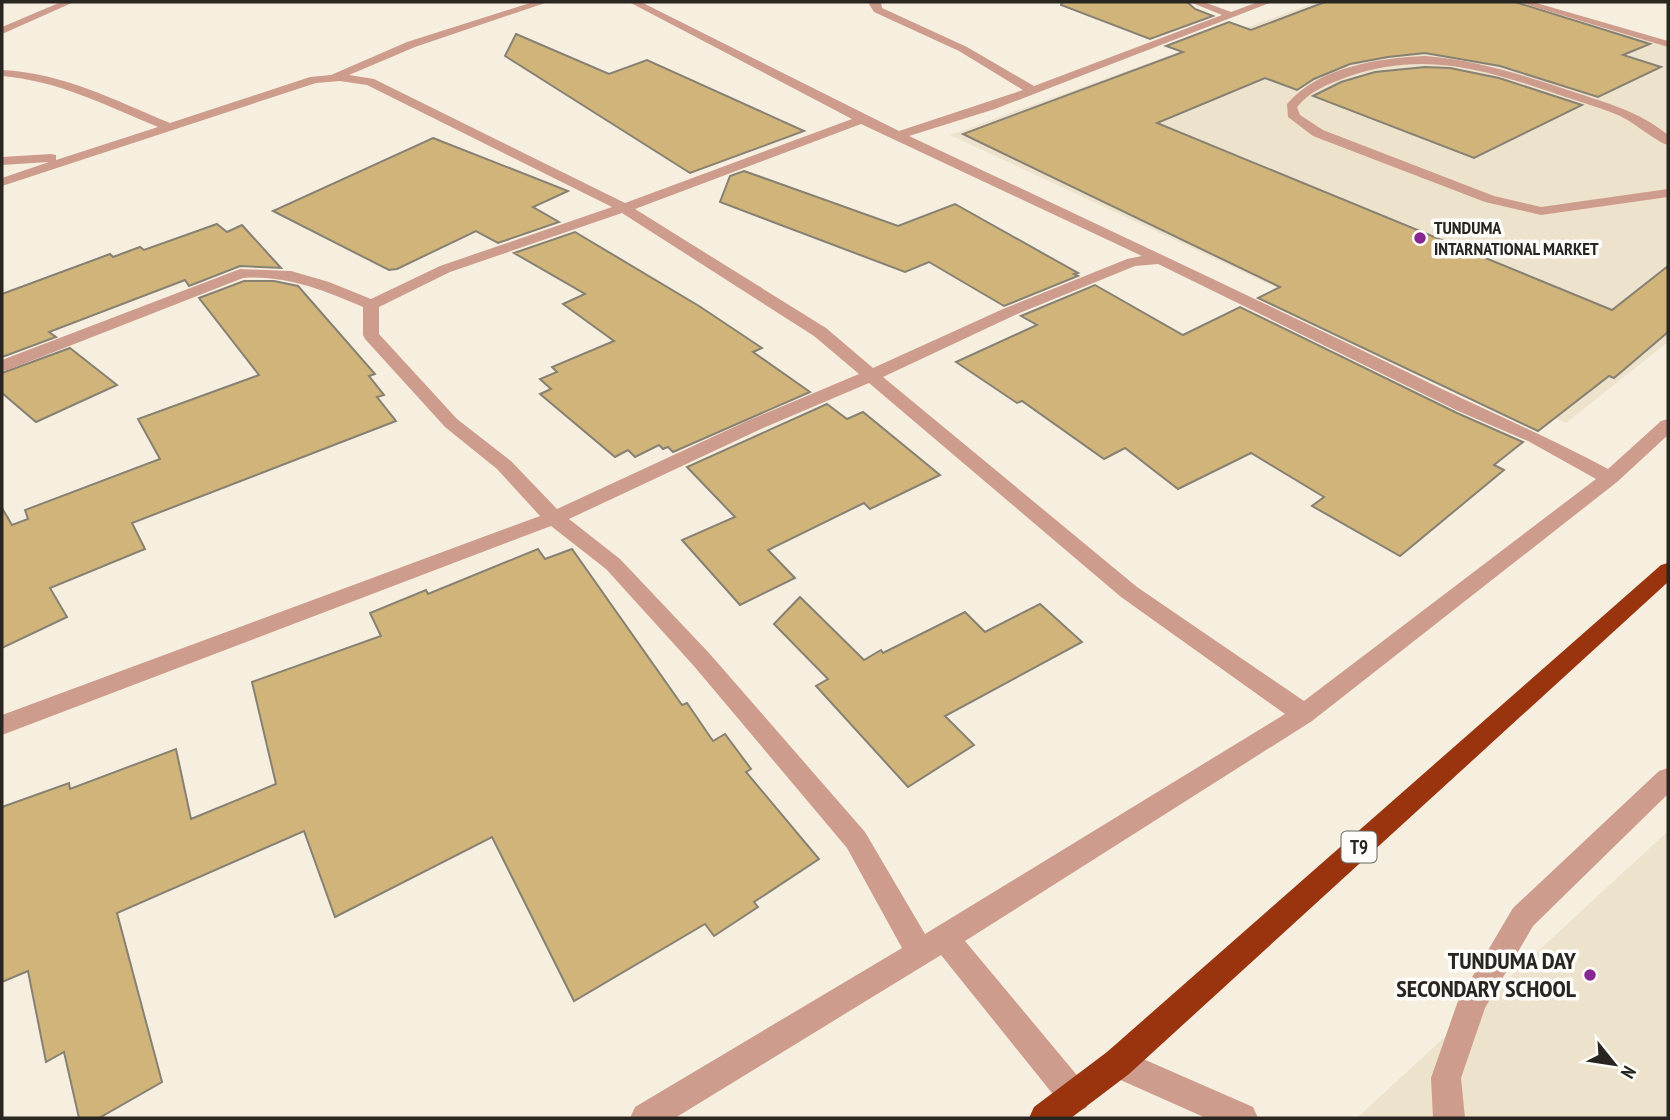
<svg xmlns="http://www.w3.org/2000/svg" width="1670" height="1120" font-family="'PT Sans Narrow',sans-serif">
	<rect width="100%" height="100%" fill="#f6efdf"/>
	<!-- built -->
	<g fill="#ede2cc">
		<path d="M1317,2H1523L1668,44V342L1566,423L950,135Z"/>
		<path d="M1668,831V1118H1357Z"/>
	</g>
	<!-- building -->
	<g fill="#d0b479" stroke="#878173" stroke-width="2">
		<path d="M1062,2H1187L1195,9L1213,16L1150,39L1061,5Z"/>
		<path d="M1325,2H1515L1650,44L1623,55L1661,67L1598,97L1500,66L1425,53L1388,57L1350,64L1314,79L1297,90L1265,78L1157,123L1612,310L1668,266V332L1614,378L1609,376L1538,431L1258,298L1280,287L963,134L1183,52L1166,46L1229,22L1251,30Z"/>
		<path d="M516,34L609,74L647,60L804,131L690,173L505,56Z"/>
		<path d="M1425,67L1450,68L1499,78L1582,105L1474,158L1313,96L1341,82L1375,72Z"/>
		<path d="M433,138L568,191L533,207L559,222L498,243L476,231L397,269L389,270L273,211Z"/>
		<path d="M744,171L898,226L955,204L1078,273L1074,274L1078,276L1004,306L929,262L905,272L720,202L730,176Z"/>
		<path d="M217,224L227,232L242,225L281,268L240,266L189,286L185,280L49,332L56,337L2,357V294L110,254L113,257L140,247L144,250Z"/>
		<path d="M575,232L699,306L762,348L753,352L810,392L673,452L668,447L663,449L659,445L635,457L628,450L615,457L540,394L551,389L540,379L557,372L552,367L614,341L563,304L585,294L514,253Z"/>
		<path d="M244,281H274L298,286L375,374L369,376L384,395L377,397L396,421L132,523L145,549L50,588L67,617L2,648V508L12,525L28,519L25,510L160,459L138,419L259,375L199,298Z"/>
		<path d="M1095,285L1183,335L1240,307L1457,413L1523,442L1494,465L1504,470L1400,556L1312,506L1324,497L1251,453L1178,489L1125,448L1104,459L1022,401L1017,403L956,362L1037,325L1021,316Z"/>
		<path d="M70,348L117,385L36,422L2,393V373Z"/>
		<path d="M827,404L847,419L863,412L940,475L870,509L864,503L768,550L795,578L740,605L682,540L735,517L687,467Z"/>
		<path d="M538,549L545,559L572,549L682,705L687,703L713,741L725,734L751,769L746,772L819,859L754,902L758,907L714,936L705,924L574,1001L492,837L335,917L304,831L117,913L162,1082L99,1118H79L64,1052L46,1062L28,971L2,982V807L69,783L70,789L176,749L191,819L276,784L252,682L381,636L370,613L426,590L428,594Z"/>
		<path d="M800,597L864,660L881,650L883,653L965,612L985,632L1040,604L1082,642L945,716L974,745L908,787L816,686L828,679L774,624Z"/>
	</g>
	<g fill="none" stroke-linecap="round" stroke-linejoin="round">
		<!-- lane -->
		<g fill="#ce9c8c" fill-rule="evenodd">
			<path d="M1425,56C1476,60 1523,75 1571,91C1606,103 1639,111 1668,135V145C1656,142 1634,122 1618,115C1596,106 1574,100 1551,92C1479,68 1422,51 1347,77C1328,84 1310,91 1297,107L1300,115L1323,130L1494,196L1541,207L1668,189V197L1541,215L1485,202L1313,136L1288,117L1287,104C1318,67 1379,58 1425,56Z"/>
			<path d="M1668,768V794L1533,926L1485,1008L1461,1078L1465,1118H1433L1431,1078L1458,1001L1513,908L1659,771Z"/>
			<path d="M1118,1048L1253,1107L1258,1118H1206L1107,1074L1103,1063L1107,1052Z"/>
		</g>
		<!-- street -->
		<g fill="#ce9c8c" fill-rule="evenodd">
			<path d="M61,2H74L2,34V27Z"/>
			<path d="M533,2H548L415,47L349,75L374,79L625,203L852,119L629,2H641L899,131L1023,90L959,51L874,12L869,4L870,2H881L882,8L967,47L1034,86L1222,15L1190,2H1204L1231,12L1258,2H1272L995,109L909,136C1074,213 1239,291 1403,370C1471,404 1541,433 1608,469L1661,421L1668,419V435L1617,482L1312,721L965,941L1086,1086L1091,1097L1086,1108L1075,1113L1064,1108L941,955L675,1118H630L635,1107L902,948L847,848L693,665L606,569L551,526L2,735V715L540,516L497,469L445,427L365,339L363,335V307C323,290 286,275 243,278L8,370L2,371V360L240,269L291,271L329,282L371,299L440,266L612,207L367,85L340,81L316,83L2,186V178L49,162L2,165V157L51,154L56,155V160L158,127C105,105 59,81 2,76V70C63,73 114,100 170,123L310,77L331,75L407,42ZM861,124L1142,256L1127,259L1003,309L873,368L826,328L635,209ZM622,213L814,336L859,374L747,421L557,509L511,461L457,419L379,334V307L450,272ZM1158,264L1458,411L1528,441L1596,479L1304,701L1137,587L883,377L1015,315L1135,266ZM869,383L1121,597L1285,714L925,934L865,832L709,653L620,559L569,519L761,429Z"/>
			<path d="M1518,2H1533L1668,41V47Z"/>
		</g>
		<!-- highway -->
		<path fill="#9a340f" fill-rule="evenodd" d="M1668,563V582L1129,1074L1071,1118H1029L1034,1107L1107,1052L1661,565Z"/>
	</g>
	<!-- markers -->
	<g fill="#882791" stroke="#fefdf9" stroke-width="2.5">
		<circle cx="1420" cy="238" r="7"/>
		<circle cx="1590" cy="975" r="7"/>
	</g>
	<g text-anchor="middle" stroke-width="7" stroke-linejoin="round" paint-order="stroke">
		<!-- far-poi labels -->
		<g font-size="18" font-weight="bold" fill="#292621" stroke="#fefdf9" text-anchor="start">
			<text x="1434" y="234">TUNDUMA<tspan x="1434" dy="21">INTARNATIONAL MARKET</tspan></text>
		</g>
		<!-- shield labels -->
		<rect fill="#fefdf9" stroke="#696662" stroke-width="2" x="1341.5" y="831.5" width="35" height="31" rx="5"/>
		<g font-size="19" font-weight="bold" fill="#292621">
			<text x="1359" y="854">T9</text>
		</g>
		<!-- near-poi labels -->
		<g font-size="24" font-weight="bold" fill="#292621" stroke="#fefdf9" text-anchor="end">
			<text x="1576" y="969">TUNDUMA DAY<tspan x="1576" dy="28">SECONDARY SCHOOL</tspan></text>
		</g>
	</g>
	<!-- border -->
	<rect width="1670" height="1120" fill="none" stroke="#292621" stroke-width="7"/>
	<!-- north arrow -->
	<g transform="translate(1614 1064) rotate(120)" stroke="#fefdf9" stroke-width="5" paint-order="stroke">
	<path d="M0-5L12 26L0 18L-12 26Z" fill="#292621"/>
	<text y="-10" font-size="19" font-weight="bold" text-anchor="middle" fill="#292621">N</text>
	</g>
</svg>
